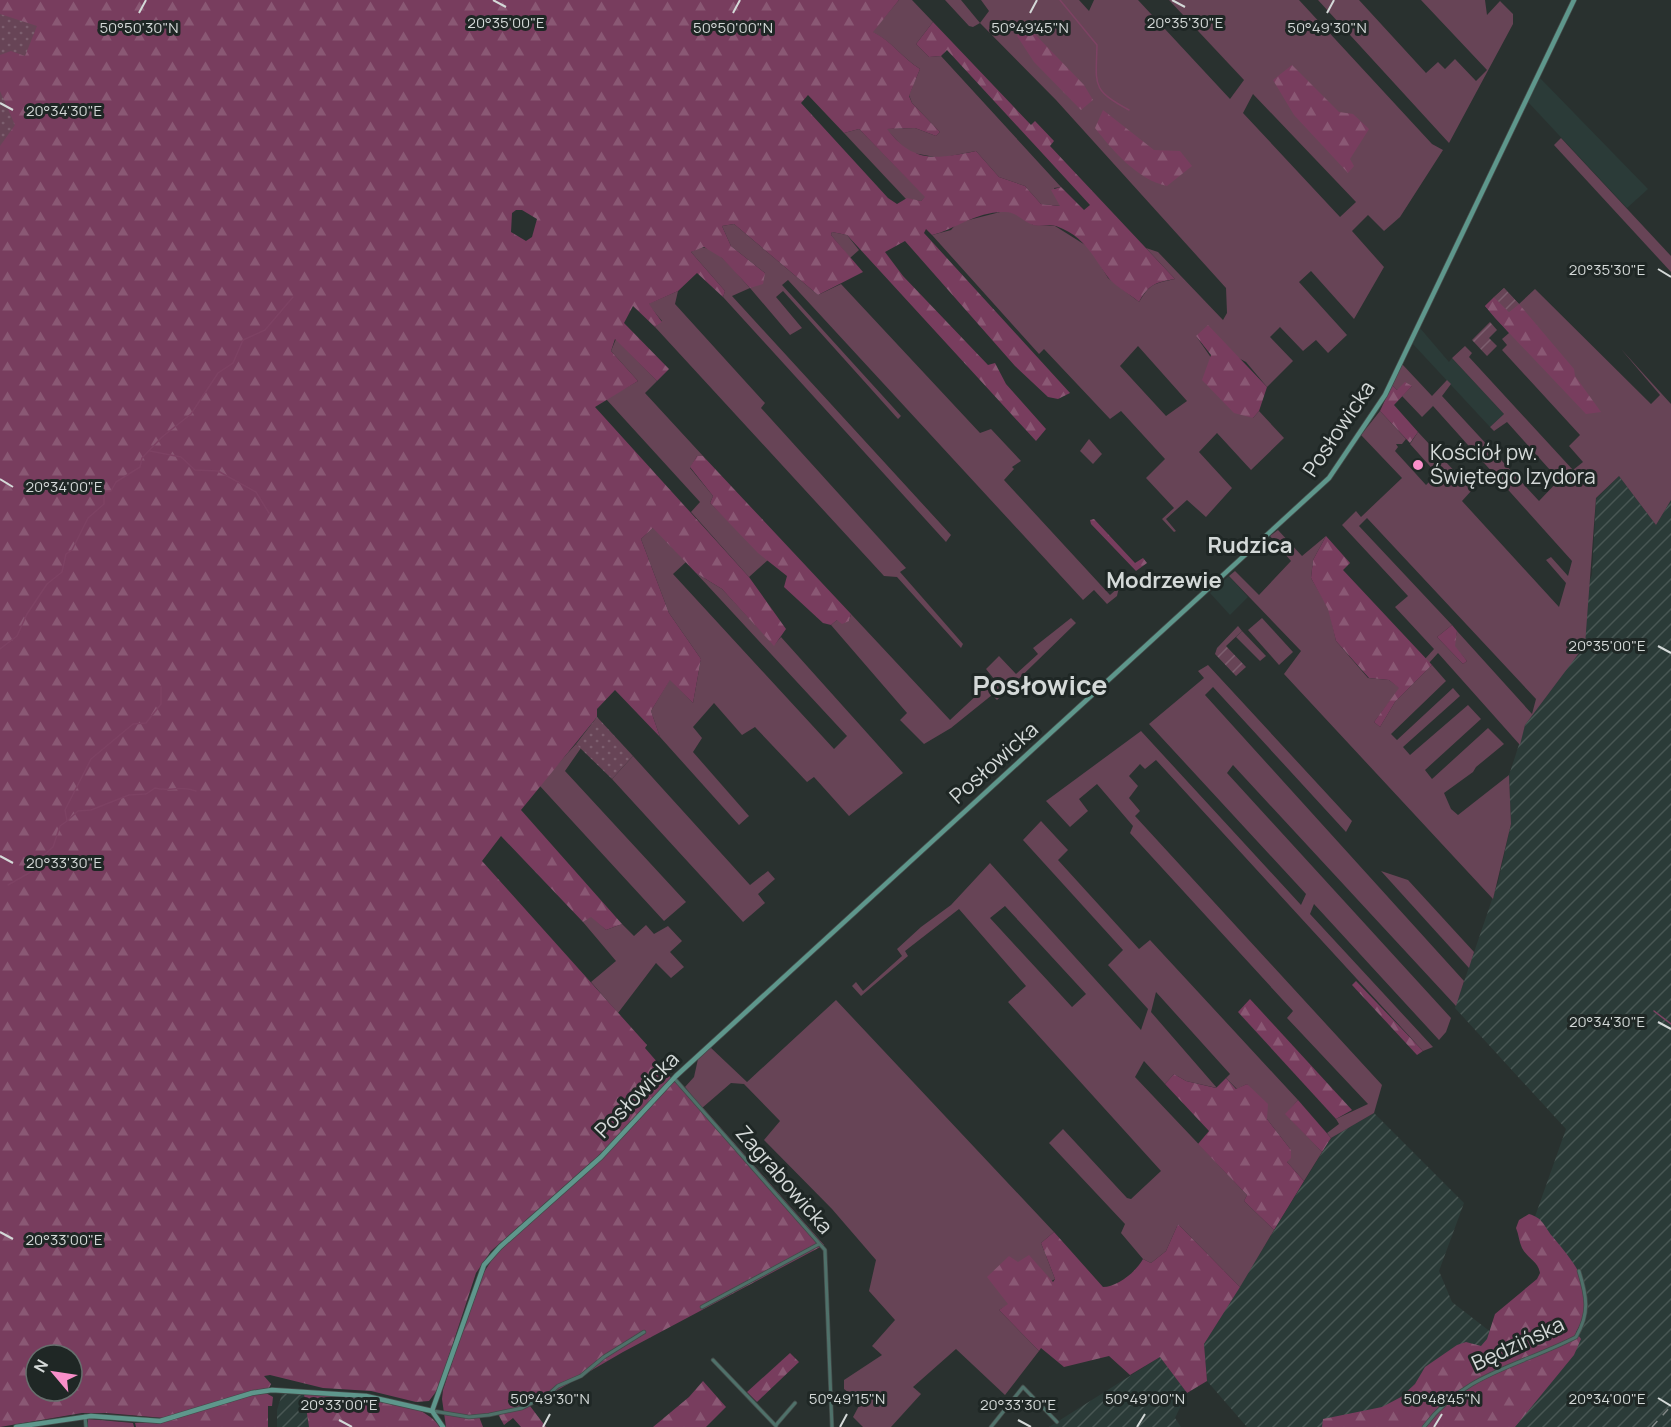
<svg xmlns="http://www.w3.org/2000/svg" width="1671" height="1427" font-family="Manrope,sans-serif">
	<defs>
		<pattern id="industrial-furrows" width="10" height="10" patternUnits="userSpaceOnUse" patternTransform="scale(1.5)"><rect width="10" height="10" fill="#2b3b38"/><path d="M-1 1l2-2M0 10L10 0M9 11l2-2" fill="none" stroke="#495754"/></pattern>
		<pattern id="forest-firs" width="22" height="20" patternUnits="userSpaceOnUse" patternTransform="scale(1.5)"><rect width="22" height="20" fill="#783d5e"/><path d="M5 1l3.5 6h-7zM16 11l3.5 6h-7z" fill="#8a5874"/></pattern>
		<pattern id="park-dots" width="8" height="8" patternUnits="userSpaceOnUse" patternTransform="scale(1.5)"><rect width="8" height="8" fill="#674456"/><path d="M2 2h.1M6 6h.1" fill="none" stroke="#7c5e6e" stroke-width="1.8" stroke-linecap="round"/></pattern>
		<pattern id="garden-furrows" width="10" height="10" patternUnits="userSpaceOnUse" patternTransform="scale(1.5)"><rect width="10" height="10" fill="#674456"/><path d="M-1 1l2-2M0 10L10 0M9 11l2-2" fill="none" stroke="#7c5e6e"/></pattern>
	</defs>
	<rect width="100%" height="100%" fill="#29312f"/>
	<!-- built -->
	<g fill="#2b3b38">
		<path d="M1540,78L1648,189L1627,208L1528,102Z"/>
		<path d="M1420,328L1449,362L1452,358L1504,414L1490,427L1412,343Z"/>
		<path d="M1229,576L1248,597L1230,615L1210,593Z"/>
	</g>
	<!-- industrial -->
	<g fill="url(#industrial-furrows)">
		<path d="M1619,476L1656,525L1671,500V1427H1247L1207,1381L1204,1344L1331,1138L1374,1113L1464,1203L1439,1271L1452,1302L1514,1350L1562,1328L1532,1225L1566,1129L1455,1008L1498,882L1511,824L1509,775L1515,757L1525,725L1532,715L1592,575L1596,499Z"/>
		<path d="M1160,1357L1187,1393L1175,1418L1181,1427H1049Z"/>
		<path d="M282,1394H304L309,1427H277V1410Z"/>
	</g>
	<!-- grass -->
	<g fill="#674456" fill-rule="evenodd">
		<path d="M899,0H912L933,22L916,44L929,57L941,56L1061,187L1054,188L1061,206L1041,204L1025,186L999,177L976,151L940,158L908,152L886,129L915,128L936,136L940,132L912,103L909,95L920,69C902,58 892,41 872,32Z"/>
		<path d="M945,0H961L980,23L989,11L981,0H1079L1089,11L1094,0H1138L1230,99L1244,80L1169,0H1299L1432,144L1443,150L1400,217L1384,231L1368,215L1352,231L1384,267L1354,319L1311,271L1299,282L1347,335L1328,353L1316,340L1303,351L1280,327L1270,337L1293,361L1267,387L1246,362L1196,336L1253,418L1259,411L1284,438L1251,470L1217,433L1199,452L1232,488L1206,517L1187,500L1166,519L1176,531L1174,532L1162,519L1174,508L1146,478L1165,459L1121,411L1110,419L1044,349L1039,354L932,235L951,230L957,223L1004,211L1016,213L1033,225L1055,226L1090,248L1108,278L1139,302C1151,283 1153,284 1175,279L1146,248L1158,252L1223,320L1227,313L1226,288L1056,100L980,23L973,27L969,26ZM1253,94L1356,202L1340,217L1243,113ZM1138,346L1187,401L1166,416L1120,366Z"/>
		<path d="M1318,0H1359L1426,73L1438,62L1445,69L1455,59L1476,81L1487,70L1421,0H1485L1487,15L1500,1L1513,14V24L1449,143Z"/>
		<path d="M859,129L926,197L921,201L906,199L844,133Z"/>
		<path d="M1561,138L1671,256V272L1554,145Z"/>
		<path d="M734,224L818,295L841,284L980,433L991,429L1021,461L1012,467L1014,469L1004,480L1110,595L1119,587L1117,596L1107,604L1094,590L1083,600L788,280L782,285L901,416L898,419L783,291L776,297L802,328L790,335L750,288L732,296L951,535L946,542L723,297L725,291L691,252C695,250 701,247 705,248C719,249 740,278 750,288L765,273L731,246L722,226Z"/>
		<path d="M832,232L847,235L859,250L850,258L831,235Z"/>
		<path d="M1504,288L1519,304L1535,289L1651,404L1660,395L1621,349L1671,404V500L1656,525L1619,476L1596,498L1585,645L1525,725L1520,745L1438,653L1429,663L1425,659L1434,649L1395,607L1408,596L1342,525L1356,511L1361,517L1402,478L1361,435L1380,411L1406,439L1402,444H1396L1398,447L1395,451L1426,485L1437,474L1410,444L1418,432L1472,490L1462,501L1559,607L1566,583L1546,560L1551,557L1568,576L1572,561L1433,406L1422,417L1402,396L1412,386L1397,390L1392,385L1402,364L1432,396L1447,380L1451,384L1442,396L1539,501L1559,480L1507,422L1494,431L1490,427L1504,414L1452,358L1465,346L1472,353L1469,357L1573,470L1583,462L1569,446L1580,435L1502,350L1507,345L1502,339L1509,333L1485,306ZM1367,518L1536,699L1532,714L1457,631L1454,646L1467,661L1463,664L1437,637L1452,625L1359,526Z"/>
		<path d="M678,291L675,304L765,403L761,408L906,568L900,572L963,644L961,648L897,577L884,576L655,327L662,321L648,304Z"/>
		<path d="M616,339L657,381L645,393L703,456H697L690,468L713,496L710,503L768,560L749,577L691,512L700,502L606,399L638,381L611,351Z"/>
		<path d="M1089,439L1102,454L1093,464L1080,451Z"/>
		<path d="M654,527L686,562L673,574L834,749L847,736L696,573L722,589L774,645L781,637L903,773L849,816L814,777L807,782L755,727L742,735L714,703L693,727L702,738L693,752L749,816L739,825L660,737L651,711L670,679L693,703L701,659L669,613L641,539Z"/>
		<path d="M1278,530L1302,556L1326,536L1313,560L1311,578L1329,609L1336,641L1368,678L1389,680L1400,688L1374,722L1380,727L1395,702L1432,665L1446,681L1391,734L1397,740L1453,688L1460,696L1403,747L1410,755L1468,705L1481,719L1425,770L1432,779L1488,728L1504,744L1476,767L1473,772L1444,793L1451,809L1458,815L1509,775L1511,824L1493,899L1284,674L1301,651L1229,576L1235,571L1259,595L1291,561L1270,536Z"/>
		<path d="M851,614L950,720L994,679L986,669L999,656L1016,674L1038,654L1033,648L1071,618L1076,623L997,700L992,695L951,728L924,744L900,720L907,713L831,625L837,620L849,621Z"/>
		<path d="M1262,618L1293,652L1279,665L1248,630Z"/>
		<path d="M1242,631L1266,656L1260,661L1236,637Z"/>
		<path d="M1208,665L1352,821L1346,832L1213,687L1205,695L1464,981L1456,1006L1233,765L1227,773L1451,1018L1446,1032L1439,1040L1314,904L1310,914L1433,1047L1423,1051L1156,760L1145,769L1140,764L1129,776L1138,786L1129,798L1140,811L1135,816L1382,1085L1374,1113L1331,1138L1327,1133L1339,1124L1336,1119L1368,1104L1287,1018L1293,1011L1130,833L1133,826L1097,784L1079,799L1088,811L1070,827L1046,801L1141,731L1301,905L1306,894L1149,724L1204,678L1198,671Z"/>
		<path d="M576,744L581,748L565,771L686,902L664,921L539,785Z"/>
		<path d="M633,756L750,885L768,871L775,879L758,894L765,903L743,922L612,779Z"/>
		<path d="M1041,821L1068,850L1058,860L1139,949L1150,940L1298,1100L1286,1114L1322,1152L1304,1181L1287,1162L1291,1150L1267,1119L1247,1084L1237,1089L1226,1078L1230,1074L1156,992L1151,1012L1217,1088L1186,1081L1174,1074L1165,1084L1144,1061L1135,1077L1247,1195L1244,1201L1274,1230L1240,1287L1178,1224L1166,1251L1151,1263L1143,1259L1121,1233L1125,1224L1049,1143L1063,1129L1127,1198L1131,1199L1161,1171L1008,1002L1026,986L959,909L905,951L908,956L861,996L852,986L856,982L863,991L902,956L897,949L921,927L951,905L990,863L1141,1030L1148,1009L1108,965L1123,950L1023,840ZM1005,906L1086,994L1072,1007L990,918Z"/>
		<path d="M1381,871L1408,880L1474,952L1469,968Z"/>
		<path d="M591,916L606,930L622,924L634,936L646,925L654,934L668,926L682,941L670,952L684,967L671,978L656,963L618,1013L591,982L616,961L583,922Z"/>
		<path d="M836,1000L1054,1232L1041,1243L1055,1279L999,1310L1039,1351L1005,1395L956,1349L913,1387L921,1394L891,1427H863L853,1417L861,1402L844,1389V1380L882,1355L872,1346L895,1320L869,1291L876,1260L832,1209L764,1140L780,1121L744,1084L731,1083L702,1108L685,1087L694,1077L698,1059L710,1047L747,1082Z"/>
	</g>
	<!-- forest -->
	<g fill="url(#forest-firs)" fill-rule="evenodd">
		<path d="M0,0H899L873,32C892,41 902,58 920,69L909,96L912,103L940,132L936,136L915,128L887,129C914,164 936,159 976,151L999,177L1025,186L1041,204L1060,206L1051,190L1061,187L1084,210L1090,205L947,50L941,56L929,57L916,44L933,22L1031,125L1035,121L1054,141L1050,146L1175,279C1156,282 1148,285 1139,302C1130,294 1114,286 1107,276C1092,255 1084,236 1056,226C1049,224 1040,227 1033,225C1022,221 1017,212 1005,212C977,211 956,229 932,235L926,229L924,233L1070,393L1058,399L1048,397L1015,366L905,241L885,252L903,276L988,365L995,363L1006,384L1046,429L1036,441L847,235L832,232L831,235L863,272L818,295L734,224L722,226L731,246L765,273L763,284L750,288L722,258L704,247L691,252L725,291L723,297L697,273L678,291L649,304L662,322L655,327L633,306L624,323L669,369L657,381L615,339L611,351L638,381L595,407L749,577L786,629L774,646L722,589L696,573L653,528L641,539L669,613L701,659L693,703L670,680L651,711L660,737L615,690L597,709V717L521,810L622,924L606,930L591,917L583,922L501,836L482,861L647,1045L645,1048L671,1078L607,1148L491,1251L476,1273L438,1389L429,1401L416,1402L371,1391L323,1388L270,1375L264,1376L271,1384L269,1388L164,1418L106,1413H82L0,1427ZM808,95L844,133L859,129L925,197L921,201L907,198L897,204L888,198L801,103ZM516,210H522L537,219L532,237L526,241L511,232L512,213ZM36,1355H72V1391H36Z"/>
		<path d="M1027,26L1084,85L1093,100L1081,110L1034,62L1017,36Z"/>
		<path d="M1292,65L1339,112L1353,114L1369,129L1350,159L1354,166L1348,173L1294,115L1273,80Z"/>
		<path d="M1103,110L1154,150L1180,151L1192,166L1167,186C1138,180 1113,151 1095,128Z"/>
		<path d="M1494,297L1509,312L1519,304L1574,369L1575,376L1601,412L1586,414L1495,318L1485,306Z"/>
		<path d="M1208,325L1267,387L1259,411L1253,418L1234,413L1202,380L1211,355L1196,336Z"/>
		<path d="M1405,382L1412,386L1394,405L1418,432L1410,443L1380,411L1392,385L1397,390Z"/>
		<path d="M697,456H703L851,614L849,621L842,624L837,620L831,625L823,623L784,587L787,576L758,553L710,503L713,496L690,467Z"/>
		<path d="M1094,519L1135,563L1143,558L1147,563L1136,571L1091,524L1090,520Z"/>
		<path d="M1326,536L1350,563L1343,570L1432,665L1395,702L1380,727L1374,722L1399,688L1389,680L1369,678L1336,641L1328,609L1311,578L1313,560Z"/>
		<path d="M1452,625L1457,631L1455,646L1467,661L1463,664L1437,637Z"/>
		<path d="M1356,981L1423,1051L1417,1055L1352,985Z"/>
		<path d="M1250,999L1352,1110L1336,1119L1238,1012Z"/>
		<path d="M1174,1074L1186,1081L1216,1088L1226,1078L1236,1089L1247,1084L1268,1104L1267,1119L1291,1150V1158L1287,1162L1304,1181L1274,1230L1244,1201L1247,1195L1198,1144L1209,1131L1165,1084Z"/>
		<path d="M673,1081L689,1092L824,1245L623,1352L530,1406L546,1427H521L513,1418L504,1425L498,1414L489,1417L478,1414L483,1427H446L442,1399L443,1390L479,1280L495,1255L577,1181Z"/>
		<path d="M1298,1100L1331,1138L1322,1152L1285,1114Z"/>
		<path d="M1529,1214C1543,1218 1544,1226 1552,1236C1577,1266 1601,1293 1576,1332L1581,1339L1574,1355L1515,1427H1322L1323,1419L1382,1407L1401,1397L1415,1384L1425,1367L1457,1345L1466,1342L1481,1346L1487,1339L1495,1314L1537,1279L1540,1273C1538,1261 1527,1258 1522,1248C1519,1242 1519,1235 1516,1228L1519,1220Z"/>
		<path d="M1178,1224L1240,1287L1204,1344L1207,1381L1187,1393L1160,1357L1130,1375L1109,1356L1064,1367L1041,1348L1039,1351L999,1310L1008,1304L987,1277L1009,1256L1018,1262L1029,1255L1053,1282L1055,1279L1041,1243L1054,1232L1103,1287C1117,1287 1136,1272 1143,1259L1151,1263L1166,1251Z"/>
		<path d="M790,1353L799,1362L757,1402L747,1392Z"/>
		<path d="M703,1381L726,1407L706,1427H653L689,1397Z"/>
		<path d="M264,1392L273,1397L272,1406H268V1427H136L135,1423L159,1422Z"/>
		<path d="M304,1394C341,1395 418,1394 440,1427H309Z"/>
		<path d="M88,1419L133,1423L134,1427H88Z"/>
	</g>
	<!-- park -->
	<g fill="url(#park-dots)">
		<path d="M0,14L37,26L25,56L11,51L0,55Z"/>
		<path d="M0,91L15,125L0,146Z"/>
		<path d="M597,717L633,756L612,779L576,744Z"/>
	</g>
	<!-- garden -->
	<g fill="url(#garden-furrows)">
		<path d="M1504,288L1519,304L1509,312L1494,297Z"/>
		<path d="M1490,322L1497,330L1489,338L1497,346L1487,356L1472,340Z"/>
		<path d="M1238,626L1242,631L1226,646L1246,667L1236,676L1215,654L1217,648Z"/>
	</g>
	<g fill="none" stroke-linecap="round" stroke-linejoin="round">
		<!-- stream -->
		<g stroke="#7d4263" stroke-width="1.5">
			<path d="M1060,0L1097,45C1096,86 1091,89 1129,110"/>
			<path d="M150,451L181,457L195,470L218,471L256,492L269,513"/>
			<path d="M0,649L17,636L27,614L47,584L62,572L66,554L72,550L88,518L104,504V492L111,491L116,482L140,467L142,458L162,437L191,414L218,373L233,363L243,340L265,330L293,297"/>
			<path d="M68,820L78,811L91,810L129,795L146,794L155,788C170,792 179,785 196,791"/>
			<path d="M8,885L36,869L43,856L53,847L60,826L67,821L65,810L91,759L133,724L146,723L161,704V687"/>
			<path d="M1654,1011L1671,1024"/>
		</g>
		<defs>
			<g id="street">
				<path d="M674,1078L825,1250L832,1427"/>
				<path d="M702,1307L819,1244"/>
				<path d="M713,1360L776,1426"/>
				<path d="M433,1411L469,1417L489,1415L522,1408L548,1395L558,1386L581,1376L604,1357L644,1332"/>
				<path d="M85,1416L86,1427"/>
				<path d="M776,1425L795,1403"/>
				<path d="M991,1427L1023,1387L1057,1422"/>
				<path d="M1424,1427C1464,1373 1520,1366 1576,1337C1590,1313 1587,1297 1579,1271"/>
			</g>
			<g id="secondary">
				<path d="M432,1411L484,1265L500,1247L601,1157L676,1076L1329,478L1385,395L1574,0"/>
				<path d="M16,1427L91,1416L160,1421L252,1393L272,1390L366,1396L432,1411L443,1427"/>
			</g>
		</defs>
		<!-- street casing -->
		<use href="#street" stroke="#444c4a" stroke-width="4.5"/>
		<!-- secondary casing -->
		<use href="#secondary" stroke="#444c4a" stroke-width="6"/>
		<!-- street -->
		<use href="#street" stroke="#4f716a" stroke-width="3"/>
		<!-- secondary -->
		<use href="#secondary" stroke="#5e978c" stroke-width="4.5"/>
		<!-- rail -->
		<path stroke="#808685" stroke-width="1.5" stroke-dasharray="8 8" stroke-linecap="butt" d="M1652,1427L1671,1406"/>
	</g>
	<!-- ticks -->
	<path fill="none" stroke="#d4d9d8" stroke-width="2" d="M493,0L506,7M1172,0L1185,7M139,13L146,0M733,13L740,0M1030,13L1037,0M1327,13L1334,0M0,103L13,110M1658,269L1671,277M0,479L13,487M1658,646L1671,653M0,856L13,863M1658,1022L1671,1029M0,1232L13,1239M1658,1398L1671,1406M339,1420L352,1427M1018,1420L1031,1427M543,1427L550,1414M840,1427L847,1414M1137,1427L1145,1414M1434,1427L1442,1414"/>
	<!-- markers -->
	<circle fill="#f98fca" stroke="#1f2725" stroke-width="2" cx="1418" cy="465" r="6"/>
	<g text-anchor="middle" stroke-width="6" stroke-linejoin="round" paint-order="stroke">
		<!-- street labels -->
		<g font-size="21" fill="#d4d9d8" stroke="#1f2725">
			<text transform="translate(1339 429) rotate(-56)" y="7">Posłowicka</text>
			<text transform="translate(994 763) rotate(-42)" y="7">Posłowicka</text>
			<text transform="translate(637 1095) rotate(-46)" y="7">Posłowicka</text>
			<text transform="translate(784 1180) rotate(49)" y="7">Zagrabowicka</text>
			<text transform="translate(1518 1344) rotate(-25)" y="7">Będzińska</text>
		</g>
		<!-- poi labels -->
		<g font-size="21" fill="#d4d9d8" stroke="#1f2725" text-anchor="start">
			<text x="1430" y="460">Kościół pw.<tspan x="1430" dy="24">Świętego Izydora</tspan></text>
		</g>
		<!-- neighbourhood labels -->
		<g font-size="22" font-weight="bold" fill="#d4d9d8" stroke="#1f2725">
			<text x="1250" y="553">Rudzica</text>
			<text x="1164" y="588">Modrzewie</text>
		</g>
		<!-- district labels -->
		<g font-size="27" font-weight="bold" fill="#d4d9d8" stroke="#1f2725">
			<text x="1040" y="695">Posłowice</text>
		</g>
	</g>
	<g font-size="15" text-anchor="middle" fill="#d4d9d8" stroke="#1f2725" stroke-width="6" stroke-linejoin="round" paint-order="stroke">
		<text x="506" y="28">20°35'00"E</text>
		<text x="1185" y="28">20°35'30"E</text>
		<text x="139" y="33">50°50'30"N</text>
		<text x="733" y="33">50°50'00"N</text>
		<text x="1030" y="33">50°49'45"N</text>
		<text x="1327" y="33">50°49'30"N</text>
		<text x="64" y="116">20°34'30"E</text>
		<text x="1607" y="275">20°35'30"E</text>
		<text x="64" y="492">20°34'00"E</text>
		<text x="1607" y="651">20°35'00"E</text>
		<text x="64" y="868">20°33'30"E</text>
		<text x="1607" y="1027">20°34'30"E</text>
		<text x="64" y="1245">20°33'00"E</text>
		<text x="1607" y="1404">20°34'00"E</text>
		<text x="550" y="1404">50°49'30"N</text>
		<text x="847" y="1404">50°49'15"N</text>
		<text x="1145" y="1404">50°49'00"N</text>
		<text x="1442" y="1404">50°48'45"N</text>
		<text x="339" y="1410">20°33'00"E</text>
		<text x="1018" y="1410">20°33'30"E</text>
	</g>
	<!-- north arrow -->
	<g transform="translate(54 1373) rotate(299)"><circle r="28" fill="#1f2725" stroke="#676e6d" stroke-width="1.5"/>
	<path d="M0-4.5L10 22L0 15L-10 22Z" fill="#f98fca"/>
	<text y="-9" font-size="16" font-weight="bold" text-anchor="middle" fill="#d4d9d8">N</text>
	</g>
</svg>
